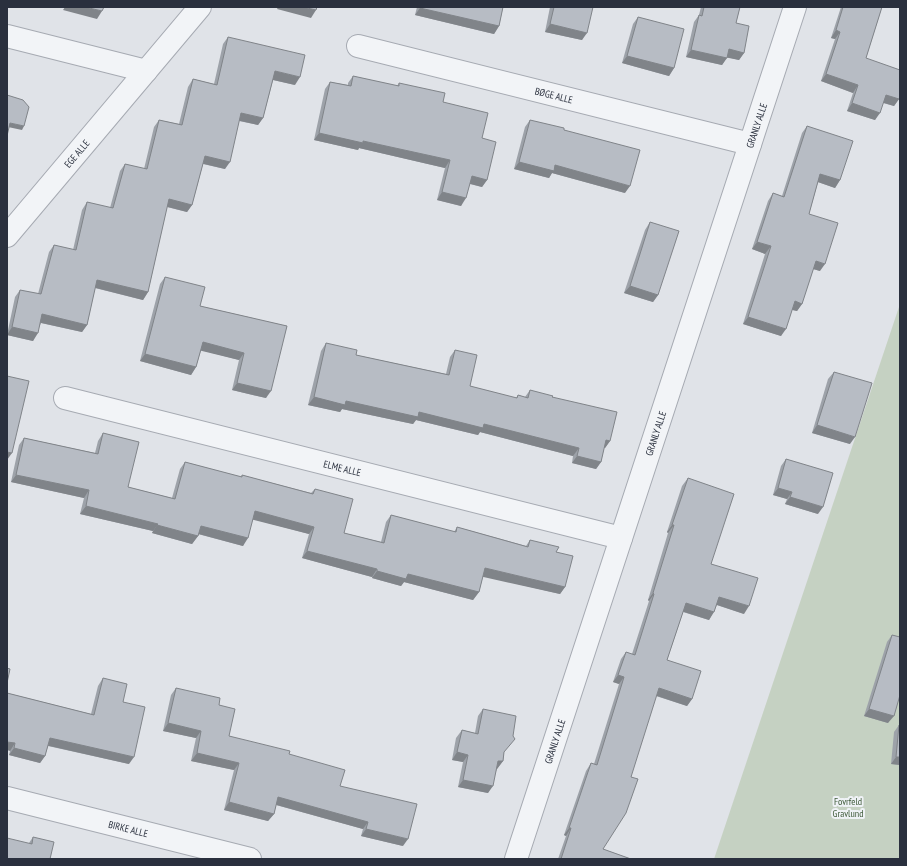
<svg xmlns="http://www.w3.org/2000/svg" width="907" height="866" font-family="'PT Sans Narrow',sans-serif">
	<rect width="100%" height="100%" fill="#e0e3e8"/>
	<!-- green -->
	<path fill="#c5d1c2" d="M900,304V859H714Z"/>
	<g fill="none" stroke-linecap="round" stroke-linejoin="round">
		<defs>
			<g id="street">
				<path d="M7,36L146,71"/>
				<path id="s1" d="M358,46L750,144"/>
				<path id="s2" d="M7,236L200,7"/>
				<path id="s3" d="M65,398L621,538"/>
				<path id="s4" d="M7,798L250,859"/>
				<path id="s5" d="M516,859L795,7"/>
			</g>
		</defs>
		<!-- street casing -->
		<use href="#street" stroke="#a6aab2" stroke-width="24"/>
		<!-- street -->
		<use href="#street" stroke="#f2f4f7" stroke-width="22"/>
	</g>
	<!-- wall -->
	<g fill="#9da2a9">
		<path d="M417,7H503L499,26L494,34L415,15Z"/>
		<path d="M550,7H593L582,40L545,32Z"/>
		<path d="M701,7H740L736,23L744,53L739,60L727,57L722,65L686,57L694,22L699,15Z"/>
		<path d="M841,7H882L866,58L899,99L894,106L883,103L875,120L847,111L853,93L821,81L835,39L831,38Z"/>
		<path d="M638,17L674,68L669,76L622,63L633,24Z"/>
		<path d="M228,37L295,85L273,80L263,118L258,125L239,121L225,169L203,164L192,205L187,212L167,207L148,292L143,300L95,288L87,325L82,332L41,323L33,341L7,335L15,297L20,290L38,294L49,252L54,245L73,250L82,210L87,202L110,208L120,171L125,164L144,169L154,127L159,120L179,124L188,87L193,79L214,84L223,44Z"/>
		<path d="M353,76L397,86L399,83L443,102L482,138L487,180L482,187L470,184L461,206L437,200L445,168L359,148L358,150L314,140L325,89L330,82L348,85V83Z"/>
		<path d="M530,120L564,130L625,193L552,173L549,178L514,169L525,127Z"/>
		<path d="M807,126L840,180L835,188L818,182L809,214L820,271L813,269L802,304L797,311L792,310L781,336L743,324L765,254L752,249L768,201L773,193L782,196L802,133Z"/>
		<path d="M650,222L658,295L653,302L624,293L645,230Z"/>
		<path d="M165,277L200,306L287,326L266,398L232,390L239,360L201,350L196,367L191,375L140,361L160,284Z"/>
		<path d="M326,343L356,355L446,374L450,357L455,350L470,386L516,398L518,395L525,397L530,390L552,397L610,441L605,448H604L601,462L596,469L572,463L573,456L480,432L478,435L416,420L413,424L342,409L340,412L308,405L321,351Z"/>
		<path d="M834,372L850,444L812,433L828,379Z"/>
		<path d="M103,433L128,487L172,498L180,469L185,462L241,477L242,475L311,493L315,489L344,533L381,542L386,522L391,515L454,532L457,527L526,546L530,540L556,552L565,587L560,594L483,576L479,592L473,600L404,582L401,586L372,578V577L302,558L309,534L253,519L243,546L198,534V536L192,544L152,533L153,531L80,514L84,498L11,482L19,445L24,438L95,453L98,441Z"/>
		<path d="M786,459L818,514L785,504L787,499L773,495L781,466Z"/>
		<path d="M688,478L711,564L744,614L717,605L709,620L683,612L667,660L692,699L687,706L656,696L603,849L631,859H558L566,836L564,835L586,771L591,763L594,764L619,684L613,682L621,659L626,652L632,654L649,601L648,600L668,533L667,532L682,486Z"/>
		<path d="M892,635L888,723L864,716L887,642Z"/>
		<path d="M103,678L123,702L129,764L48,746L45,756L40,763L9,755L10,751L7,693L91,714L98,686Z"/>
		<path d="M176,688L219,705L229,736L289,754L340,786L403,846L361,836L363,829L276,805L274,814L268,821L224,810L234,770L191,761L196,738L163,731L171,695Z"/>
		<path d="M483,709L504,753L503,761L497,769L488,793L458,787L463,762L452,760L456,738L462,730L475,733L478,716Z"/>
		<path d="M899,725L900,765L891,764L894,732Z"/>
		<path d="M33,837L50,859L29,843Z"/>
	</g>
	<!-- shaded-wall -->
	<g fill="#808489">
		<path d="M65,7H85L102,11L97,19L63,10Z"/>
		<path d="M278,7H303L316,10L311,18L277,9Z"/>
		<path d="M420,8L499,26L494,34L415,15Z"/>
		<path d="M550,24L587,33L582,40L545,32Z"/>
		<path d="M836,30L840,32L835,39L831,38Z"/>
		<path d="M729,49L744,53L739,60L724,57Z"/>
		<path d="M691,50L727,58L722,65L686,57Z"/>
		<path d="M627,56L674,68L669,76L622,63Z"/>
		<path d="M275,71L300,77L295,85L269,79Z"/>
		<path d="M826,74L858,85L853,93L821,81Z"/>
		<path d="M886,95L899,99L894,106L881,102Z"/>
		<path d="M852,103L880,113L875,120L847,111Z"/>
		<path d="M241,113L263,118L258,125L236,120Z"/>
		<path d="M10,123L24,126L22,130L8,127Z"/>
		<path d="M319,133L363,141L450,160L445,168L359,148L358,150L314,140Z"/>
		<path d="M205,156L230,162L225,169L200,163Z"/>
		<path d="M519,162L555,165L630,186L625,193L552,173L549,178L514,169Z"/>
		<path d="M820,174L840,180L835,188L815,181Z"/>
		<path d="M472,176L487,180L482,187L467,183Z"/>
		<path d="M442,192L466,198L461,206L437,200Z"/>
		<path d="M169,199L192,205L187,212L164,206Z"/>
		<path d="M757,242L771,246L765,254L752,249Z"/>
		<path d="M816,261L825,264L820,271L810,268Z"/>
		<path d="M97,280L148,292L143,300L92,287Z"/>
		<path d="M630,286L658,295L653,302L624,293Z"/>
		<path d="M795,301L802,304L797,311L789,309Z"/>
		<path d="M42,314L87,325L82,332L37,322Z"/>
		<path d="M748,317L786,329L781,336L743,324Z"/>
		<path d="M12,327L38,333L33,341L7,335Z"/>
		<path d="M203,342L244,353L239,360L198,350Z"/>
		<path d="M145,354L196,367L191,375L140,361Z"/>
		<path d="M237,383L271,391L266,398L232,390Z"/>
		<path d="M314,397L346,401L419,412L484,424L579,448L573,456L480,432L478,435L416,420L413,424L342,409L340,412L308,405Z"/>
		<path d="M817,425L855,437L850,444L812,433Z"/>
		<path d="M606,440L610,441L605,448L601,447Z"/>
		<path d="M7,452L12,453L7,460Z"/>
		<path d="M577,456L601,462L596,469L572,463Z"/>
		<path d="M16,475L89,490L84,498L11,482Z"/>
		<path d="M778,488L792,492L787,499L773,495Z"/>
		<path d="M790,497L823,507L818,514L785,504Z"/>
		<path d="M86,506L158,524L153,531L80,514Z"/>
		<path d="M255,511L314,527L309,534L250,519Z"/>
		<path d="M157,525L198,536L192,544L152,533Z"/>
		<path d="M672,525H674L668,533L667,532Z"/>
		<path d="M201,526L248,538L243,546L195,533Z"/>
		<path d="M307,551L377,569L372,577L302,558Z"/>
		<path d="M485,568L565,587L560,594L479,576Z"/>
		<path d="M377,571L408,574L479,592L473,600L404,582L401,586L372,578Z"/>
		<path d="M653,593L654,594L649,601L648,600Z"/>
		<path d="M719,597L749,606L744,614L714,604Z"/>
		<path d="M686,603L714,612L709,620L681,611Z"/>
		<path d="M618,675L624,677L619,684L613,682Z"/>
		<path d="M659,688L692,699L687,706L654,695Z"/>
		<path d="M869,709L894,716L888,723L864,716Z"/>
		<path d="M168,723L201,731L196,738L163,731Z"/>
		<path d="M50,738L134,757L129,764L45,745Z"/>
		<path d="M7,742L15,743L10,751L7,750Z"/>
		<path d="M14,748L45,756L40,763L9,755Z"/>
		<path d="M457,752L468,755L463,762L452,760Z"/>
		<path d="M197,753L239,763L234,770L191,761Z"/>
		<path d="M896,757H900V765L891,764Z"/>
		<path d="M498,761H503L497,769L493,768Z"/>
		<path d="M463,780L493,786L488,793L458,787Z"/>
		<path d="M278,797L368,822L363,829L273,804Z"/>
		<path d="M229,802L274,814L268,821L224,810Z"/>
		<path d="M569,828H571L566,836L564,835Z"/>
		<path d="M366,829L408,839L403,846L361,836Z"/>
	</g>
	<!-- building -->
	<g fill="#b7bcc4" stroke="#808489">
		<path d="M85,7H104L102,11Z"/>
		<path d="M303,7H317L316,10Z"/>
		<path d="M421,7H503L499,26L420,8Z"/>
		<path d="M554,7H593L587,33L550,24Z"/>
		<path d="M704,7H740L736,23L749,26L744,53L729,49L727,58L691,50L699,15L702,16Z"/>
		<path d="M843,7H882L866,58L900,70V97L899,99L886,95L880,113L852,103L858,85L826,74L840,32L836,30Z"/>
		<path d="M638,17L684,29L674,68L627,56Z"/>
		<path d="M228,37L305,55L300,77L275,71L263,118L241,113L230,162L205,156L192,205L169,199L148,292L97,280L87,325L42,314L38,333L12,327L20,290L41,294L54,245L76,250L87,202L113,208L125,164L147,169L159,120L182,125L193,79L217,85Z"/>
		<path d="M353,76L399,86V83L445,93L443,102L488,113L482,138L496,142L487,180L472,176L466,198L442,192L450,160L363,141V143L319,133L330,82L351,86Z"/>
		<path d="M7,95L23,100L29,107L24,126L10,123L7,136Z"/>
		<path d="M530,120L564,128V130L640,150L630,186L555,165L554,171L519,162Z"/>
		<path d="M807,126L853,141L840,180L820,174L809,214L838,223L825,264L816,261L802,304L795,301L786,329L748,317L771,246L757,242L773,193L784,197Z"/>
		<path d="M650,222L679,231L658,295L630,286Z"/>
		<path d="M165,277L205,287L200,306L287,326L271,391L237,383L244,353L203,342L196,367L145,354Z"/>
		<path d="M326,343L357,350L356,355L449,375L455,350L477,355L470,386L517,398L518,395L528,398L530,390L553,396L552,397L617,412L610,441L606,440L601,462L577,456L579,448L484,424L483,428L419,412L418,417L346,401L345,405L314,397Z"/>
		<path d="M834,372L872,383L855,437L817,425Z"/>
		<path d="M7,376L29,381L12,453L7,452Z"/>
		<path d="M103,433L139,442L128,487L175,499L185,462L242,477V475L313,494L315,489L353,499L344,533L384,543L391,515L456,532L457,527L528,547L530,540L559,547L556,552L573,556L565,587L485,568L479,592L408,574L406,579L377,571V569L307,551L314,527L255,511L248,538L201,526L198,536L157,525L158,524L86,506L89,490L16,475L24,438L98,454Z"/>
		<path d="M786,459L833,473L823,507L790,497L792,492L778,488Z"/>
		<path d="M688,478L734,494L711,564L758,578L749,606L719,597L714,612L686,603L667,660L701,671L692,699L659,688L631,777L638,779L626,813L603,849L631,859H561L571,828H569L591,763L597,765L624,677L618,675L626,652L635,655L654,594L653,593L674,525H672Z"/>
		<path d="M892,635L900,637V695L894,716L869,709Z"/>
		<path d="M7,668L10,669L7,683Z"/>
		<path d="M103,678L127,684L123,702L145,707L134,757L50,738L45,756L14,748L15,743L7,742V693L94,715Z"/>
		<path d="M176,688L220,698L219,705L235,709L229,736L290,751L289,754L345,770L340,786L417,804L408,839L366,829L368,822L278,797L274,814L229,802L239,763L197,753L201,731L168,723Z"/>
		<path d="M483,709L516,716L513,736L515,739L504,752L503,761H498L493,786L463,780L468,755L457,752L462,730L478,734Z"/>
		<path d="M899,725H900V757H896Z"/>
		<path d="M33,837L54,842L50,859H7V838L32,844Z"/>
	</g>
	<g text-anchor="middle" stroke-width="4" stroke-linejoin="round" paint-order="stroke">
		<!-- street labels -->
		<g font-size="10" fill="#2a303e" stroke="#eff2f6">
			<text dy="4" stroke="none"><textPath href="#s1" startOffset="202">BØGE ALLE</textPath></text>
			<text dy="4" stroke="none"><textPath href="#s5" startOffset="772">GRANLY ALLE</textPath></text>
			<text dy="4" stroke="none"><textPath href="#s2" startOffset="108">EGE ALLE</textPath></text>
			<text dy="4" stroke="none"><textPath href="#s5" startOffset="448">GRANLY ALLE</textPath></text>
			<text dy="4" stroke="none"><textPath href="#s3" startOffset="286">ELME ALLE</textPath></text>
			<text dy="4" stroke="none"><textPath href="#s5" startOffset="124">GRANLY ALLE</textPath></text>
			<text dy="4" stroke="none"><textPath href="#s4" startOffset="125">BIRKE ALLE</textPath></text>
		</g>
		<!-- park labels -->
		<g font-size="10" fill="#3d5938" stroke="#eff2f6">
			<text x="848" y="805">Fovrfeld<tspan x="848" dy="12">Gravlund</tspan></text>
		</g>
	</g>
	<!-- border -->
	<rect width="907" height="866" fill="none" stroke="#2a303e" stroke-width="16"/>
</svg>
